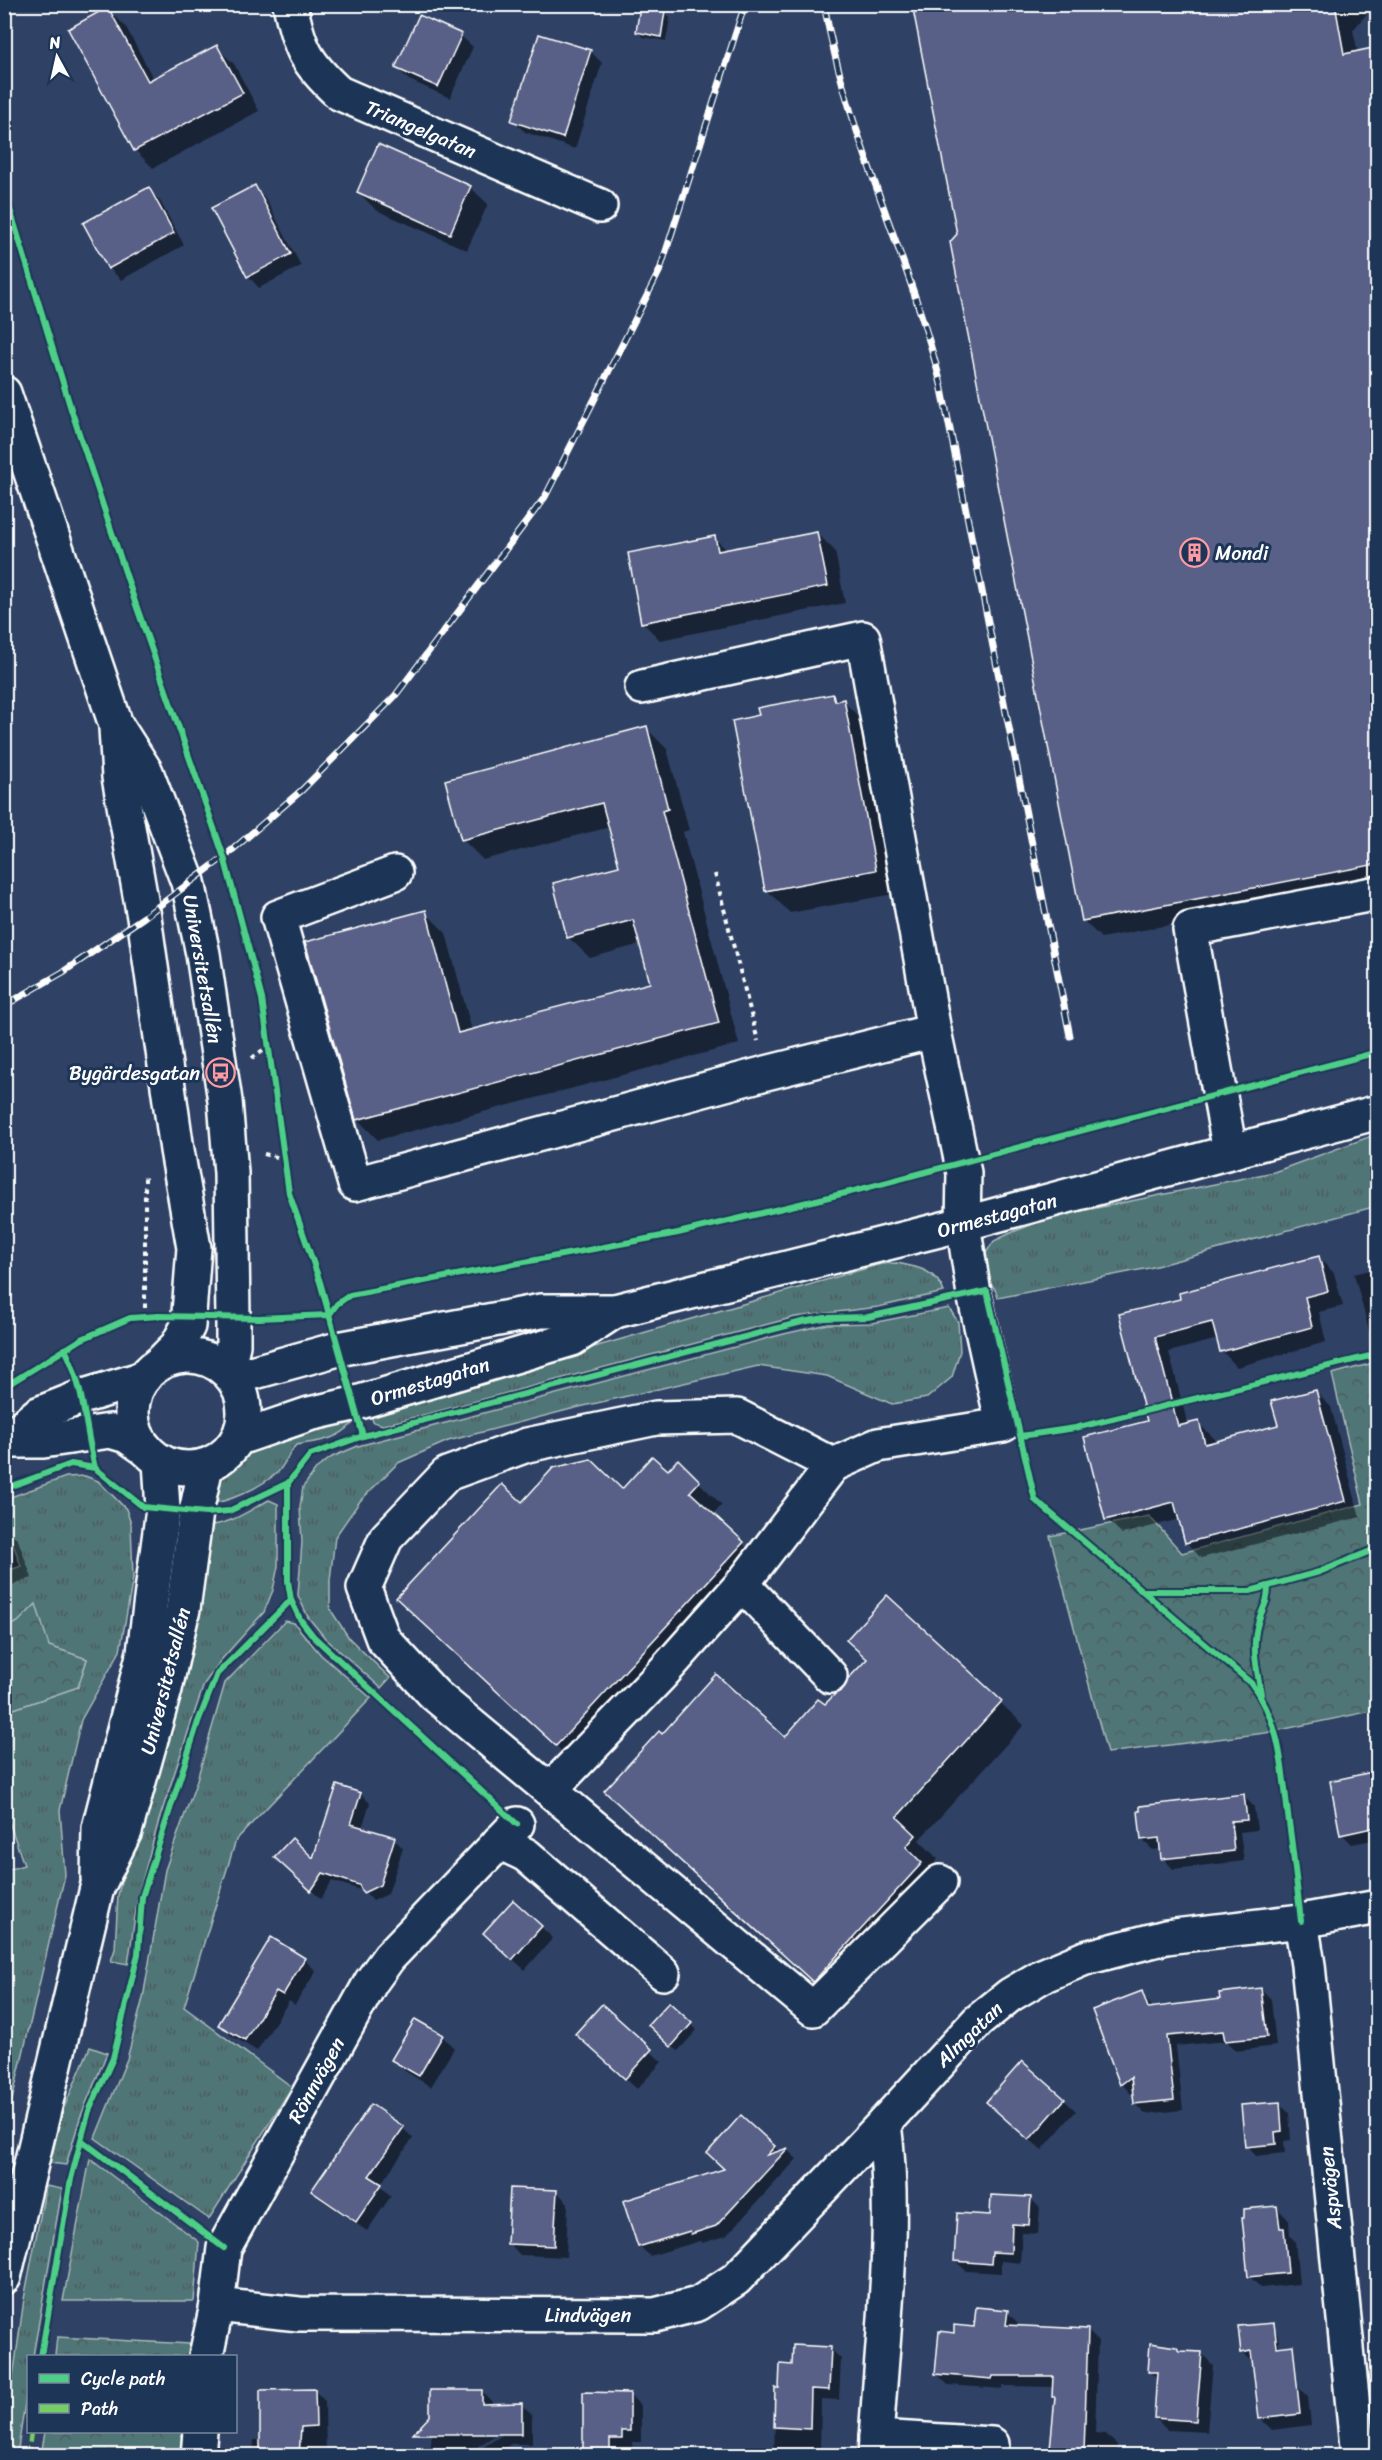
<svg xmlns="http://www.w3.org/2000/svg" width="1382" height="2460" font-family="Sriracha,sans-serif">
	<defs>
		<pattern id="grass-tufts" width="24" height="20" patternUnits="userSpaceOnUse" patternTransform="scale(1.5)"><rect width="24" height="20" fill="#507476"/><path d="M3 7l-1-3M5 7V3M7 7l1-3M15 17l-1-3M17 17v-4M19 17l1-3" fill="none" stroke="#4e5c5d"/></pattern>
		<pattern id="forest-crowns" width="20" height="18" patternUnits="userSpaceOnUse" patternTransform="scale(1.5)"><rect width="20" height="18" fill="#507476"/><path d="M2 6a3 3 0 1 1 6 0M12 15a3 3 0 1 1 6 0" fill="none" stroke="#4e5c5d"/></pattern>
	</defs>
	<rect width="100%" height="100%" fill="#2f4265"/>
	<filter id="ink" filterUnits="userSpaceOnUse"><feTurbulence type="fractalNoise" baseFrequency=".0167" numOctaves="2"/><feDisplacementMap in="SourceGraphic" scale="12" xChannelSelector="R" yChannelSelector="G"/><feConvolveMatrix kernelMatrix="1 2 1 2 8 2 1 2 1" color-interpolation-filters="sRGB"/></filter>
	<g filter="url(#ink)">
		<!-- grass -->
		<g fill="url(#grass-tufts)" stroke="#a8baba" stroke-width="1.5">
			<path d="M1377,1134V1206L1149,1268L998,1298C995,1286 992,1283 980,1282V1269L985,1254L994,1241L1015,1231L1052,1217L1274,1172Z"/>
			<path d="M897,1263C918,1267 936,1270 944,1292L878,1307L795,1317L431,1413L383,1425L373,1422L370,1412C541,1364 710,1312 881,1264Z"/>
			<path d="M949,1308L958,1322L960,1351L952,1377L927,1398L892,1404L827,1376L758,1366L575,1408L448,1441L398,1463L360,1501L335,1537L330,1580V1609L349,1638L390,1678L381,1688L325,1638L308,1617L298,1595L302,1542L300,1507L303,1487L317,1468L332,1457L358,1446L784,1334L828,1324L872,1323Z"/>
			<path d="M351,1416L352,1424C336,1441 318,1441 296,1445C290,1452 283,1467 278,1472C262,1486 226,1505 205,1503C223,1449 303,1431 351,1416Z"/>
			<path d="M85,1476L98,1481L126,1509L131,1524L133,1578L120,1651L81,1720L60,1810L65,1875L5,2130L4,1871L24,1865L5,1810V1712L78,1687L87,1659L49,1646L18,1622L5,1629V1572L21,1566L7,1527H5V1499L66,1477Z"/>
			<path d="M269,1500L278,1504V1566L273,1590L264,1612L221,1660L204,1684L159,1820L138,1896L128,1964L111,1961L115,1949L118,1895L127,1856L179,1692L205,1578L200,1545L203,1525C227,1527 248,1511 269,1500Z"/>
			<path d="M285,1621L294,1623L321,1655L371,1698L236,1840L184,2007L292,2087L209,2219L95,2138L127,2059L143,1998L165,1870L196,1783L225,1683Z"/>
			<path d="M90,2047L107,2053L80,2118L66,2165L50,2163L63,2110Z"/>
			<path d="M90,2159L199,2242L194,2301H63Z"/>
			<path d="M46,2186L62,2189L33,2356H28V2383L17,2455H5V2435L24,2299Z"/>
		</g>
		<!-- forest -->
		<g fill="url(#forest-crowns)" stroke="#a8baba" stroke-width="1.5">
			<path d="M1377,1362V1710L1265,1733L1107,1753L1050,1536L1149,1516L1182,1553L1363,1504L1332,1374Z"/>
			<path d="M36,1604L49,1646L87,1659L78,1687L5,1712V1629L18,1622Z"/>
			<path d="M57,2337L190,2344L189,2356H55Z"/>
			<path d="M45,2432H182L180,2455H41Z"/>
		</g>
		<!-- shadow -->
		<g fill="#0007">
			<path d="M914,4H1375L1353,30L1358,53L1378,50V885L1101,938L1083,920L959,234Z"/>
			<path d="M108,9L126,27L154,80L216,47L234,64L259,111L153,168L135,150Z"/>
			<path d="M665,12L670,18L666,41L643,37L638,32Z"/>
			<path d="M461,36L473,47L450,98L409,80L397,68Z"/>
			<path d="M590,51L602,63L575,149L525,132L513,121Z"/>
			<path d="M255,187L266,199L301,266L259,288L248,276Z"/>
			<path d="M470,187L488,204L467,250L376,210L358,192Z"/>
			<path d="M148,189L160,201L184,245L121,280L109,268Z"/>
			<path d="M817,533L835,551L845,603L660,640L642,622L714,538L727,550Z"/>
			<path d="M833,695L839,701H843L866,724L899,893L790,913L767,890Z"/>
			<path d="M646,728L667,749L689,830L683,832L739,1044L378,1140L357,1119L425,912L446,933L472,1031L652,984L641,944L590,958L568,937L621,867L610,827L483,860L462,839Z"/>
			<path d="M1319,1258L1334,1273L1343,1306L1319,1312L1326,1342L1237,1367L1222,1351L1218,1339L1169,1352L1188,1425L1198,1423L1214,1438L1215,1443L1280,1426L1315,1391L1331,1407L1360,1517L1201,1558L1186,1542L1180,1519L1122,1534L1107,1519L1148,1422L1121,1315L1182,1300Z"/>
			<path d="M1378,1268V1340L1369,1331L1354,1274Z"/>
			<path d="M678,1462L722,1505L713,1515L766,1566L580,1768L421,1621L522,1504L622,1491L668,1473Z"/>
			<path d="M6,1528L18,1540L32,1578L4,1588V1529Z"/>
			<path d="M887,1597L1024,1725L919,1840L938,1859L837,2004L606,1791L662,1736L785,1739L844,1691L868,1660Z"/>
			<path d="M1378,1773V1839L1352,1844L1342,1834L1332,1782Z"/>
			<path d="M338,1787L361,1794L370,1803L362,1828L394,1839L403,1848L388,1894L373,1901L364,1891L332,1881L321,1899L285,1866L314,1860Z"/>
			<path d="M1244,1796L1254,1807L1257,1830L1240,1832L1244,1861L1173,1869L1163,1858L1162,1849L1153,1850L1142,1840Z"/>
			<path d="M514,1902L553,1938L525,1970L497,1945Z"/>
			<path d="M304,1959L316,1971L295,2005L289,2001L257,2051L232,2036L220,2025Z"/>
			<path d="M1261,1989L1271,1999L1276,2046L1236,2051L1226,2041L1176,2046L1183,2110L1145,2114L1135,2104L1134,2092L1131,2094L1122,2084L1094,2011L1141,1993L1153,2008L1221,2000Z"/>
			<path d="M669,2004L697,2030L678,2051L655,2031Z"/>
			<path d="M602,2007L662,2062L637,2089L589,2046Z"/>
			<path d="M442,2036L454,2048L431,2087L405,2071L393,2060Z"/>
			<path d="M1064,2100L1076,2111L1042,2150L1000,2114Z"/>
			<path d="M1279,2103L1289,2113L1291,2140L1284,2141L1285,2153L1256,2156L1247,2146Z"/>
			<path d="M403,2128L413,2138L380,2185L391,2196L367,2231L323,2201L313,2191Z"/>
			<path d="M774,2147L780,2152L787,2150L797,2159L726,2236L702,2243L700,2241L650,2256L639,2246L726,2169Z"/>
			<path d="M556,2191L568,2203L566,2257L520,2255L509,2243Z"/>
			<path d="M1030,2198L1040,2208L1038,2234L1022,2233L1020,2263L1001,2261V2273L966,2271L956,2261L991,2217Z"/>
			<path d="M1277,2208L1289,2220L1290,2236L1295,2241L1299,2284L1261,2288L1249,2276Z"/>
			<path d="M1007,2312L1018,2323V2327L1087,2330L1098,2341L1095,2433L1106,2434L1117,2445V2456H1051L1056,2400L1053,2397L1054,2387L1003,2386V2389L948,2385L937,2374L955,2334L976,2328Z"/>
			<path d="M1268,2325L1278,2335L1281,2358L1253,2362L1242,2352Z"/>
			<path d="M830,2348L841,2359L839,2400L821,2399L820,2451L824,2456H774L776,2389H781L793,2366Z"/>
			<path d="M1180,2352L1201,2353L1213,2365L1207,2432L1167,2430L1155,2418L1158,2380L1149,2371Z"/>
			<path d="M1297,2386L1308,2397L1311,2425L1272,2430L1260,2418Z"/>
			<path d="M314,2390L325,2401L326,2456H253L254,2440H262Z"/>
			<path d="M482,2391L492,2402V2405H521L532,2415V2444H511L493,2456H469L507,2432L505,2429L463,2456H431V2428Z"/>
			<path d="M629,2394L641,2406V2442H633V2450H621V2456H584Z"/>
		</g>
		<!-- building -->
		<g fill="#596087" stroke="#fff" stroke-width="1.5">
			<path d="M912,4H1335L1344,54L1377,47V864L1082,921L950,242L957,234Z"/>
			<path d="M108,7L148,81L217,45L243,93L134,151L68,29Z"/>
			<path d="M640,7L665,11L661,37L636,32Z"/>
			<path d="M419,15L462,34L438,87L395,68Z"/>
			<path d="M539,34L591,50L563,138L511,121Z"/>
			<path d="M378,144L471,186L450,234L357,192Z"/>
			<path d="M255,185L291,254L247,277L211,208Z"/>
			<path d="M149,187L174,233L108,269L83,223Z"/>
			<path d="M817,532L828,586L641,623L628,553L715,536L718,551Z"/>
			<path d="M833,694L835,701L844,699L876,870L765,891L732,721L759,715L757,708L767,706Z"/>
			<path d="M647,726L668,809L662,811L719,1023L356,1120L305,942L426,910L458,1033L650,983L633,920L567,938L553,883L619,866L602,803L461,840L445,780Z"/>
			<path d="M1319,1256L1328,1291L1305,1297L1312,1327L1220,1352L1212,1322L1155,1337L1178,1426L1199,1421L1205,1444L1278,1425L1271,1401L1316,1390L1346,1501L1185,1543L1174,1502L1105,1520L1084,1437L1147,1421L1119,1314L1180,1299L1179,1293Z"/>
			<path d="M652,1456L668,1470L678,1459L700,1481L690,1492L744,1542L556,1746L396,1598L502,1484L522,1502L553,1468L591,1459L622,1489Z"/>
			<path d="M887,1595L1002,1701L897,1817L916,1835L906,1847L922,1863L813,1982L604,1791L659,1731L662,1734L716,1674L785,1737L818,1699L825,1704L835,1694L842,1690L848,1679L867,1659L846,1640Z"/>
			<path d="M1377,1771V1827L1340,1835L1330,1781Z"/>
			<path d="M337,1785L361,1793L351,1824L395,1837L380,1885L363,1893L359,1885L323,1873L311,1891L274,1857L292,1838L313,1858Z"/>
			<path d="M1244,1794L1247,1820L1231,1821L1234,1851L1161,1859L1159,1838L1141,1840L1138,1811H1140V1806Z"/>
			<path d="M513,1900L542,1926L512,1960L483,1933Z"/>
			<path d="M271,1937L305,1958L283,1995L276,1991L245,2040L218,2025Z"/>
			<path d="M1261,1988L1267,2037L1225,2041L1223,2031L1167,2036L1174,2100L1134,2104L1131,2077L1120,2085L1092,2010L1142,1991L1148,2008L1220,1999L1219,1993Z"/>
			<path d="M669,2002L692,2023L671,2047L648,2025Z"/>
			<path d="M602,2004L652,2049L625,2079L575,2034Z"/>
			<path d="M415,2019L443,2035L419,2076L391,2060Z"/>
			<path d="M1022,2061L1065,2099L1029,2140L986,2102Z"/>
			<path d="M1280,2102L1282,2131L1275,2132L1276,2144L1245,2147L1241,2105Z"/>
			<path d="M371,2104L404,2127L369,2176L382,2184L356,2222L311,2191Z"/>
			<path d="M741,2115L775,2146L767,2155L788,2148L716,2226L691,2234L690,2231L638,2247L623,2201L724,2169L707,2153Z"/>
			<path d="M510,2188L557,2190L554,2246L507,2244Z"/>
			<path d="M991,2195L1031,2197L1029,2225L1012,2224L1011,2253L992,2252L991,2264L954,2261L957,2213L990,2215Z"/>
			<path d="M1277,2206L1280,2228H1284L1288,2273L1248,2277L1242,2217H1244V2209Z"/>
			<path d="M976,2307L1008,2310L1006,2325L1088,2329L1084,2453L1050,2449L1055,2397H1052L1053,2376H993L992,2379L935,2374L939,2331L954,2333V2325L974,2327Z"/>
			<path d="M1274,2323L1277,2347L1293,2345L1300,2414L1259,2419L1251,2351L1241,2353L1238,2326Z"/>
			<path d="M1150,2343L1176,2347L1180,2351L1202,2352L1196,2421L1154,2418L1157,2372H1148Z"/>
			<path d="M793,2345L831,2347L829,2390L811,2389L810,2429L774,2427L775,2388H779L780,2364L792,2365Z"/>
			<path d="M315,2389L316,2426L301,2427L299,2456H260V2390Z"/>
			<path d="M430,2390H482V2404L522,2403V2434H413L430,2416Z"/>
			<path d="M583,2392L630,2393V2431H622V2439H610V2456H583Z"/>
		</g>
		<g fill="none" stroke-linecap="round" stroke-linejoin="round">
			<defs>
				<g id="minor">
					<path d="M290,4C299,48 306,63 339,93L600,206"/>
					<path d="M4,393L116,725L146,772L188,882L203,954L225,1101L231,1173L233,1318V1345L227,1371"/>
					<path d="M116,728L119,777L144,917L177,1150L194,1248L188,1326L177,1346L159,1364"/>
					<path d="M395,873L278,917L355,1184L766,1073L934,1031L863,638L642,687"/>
					<path d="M934,1031L964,1173L963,1224L974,1294L1003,1425L878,1445L833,1465L737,1416L656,1418L527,1445L447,1474L386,1538L364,1588L383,1639L435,1695L813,2009L940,1882"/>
					<path d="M1230,1152L1190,929L1378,893"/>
					<circle cx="188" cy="1412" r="56"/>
					<path d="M233,1378L338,1349L541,1311H615L963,1224L1378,1112"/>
					<path d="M239,1438L309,1414L353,1404L572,1339L615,1311"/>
					<path d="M6,1441H43L110,1431L127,1436L147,1450"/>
					<path d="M4,1442L38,1414L81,1397L144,1378"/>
					<path d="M742,1584L830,1676"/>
					<path d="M550,1790L660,1676L742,1584L833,1465"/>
					<path d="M499,1842L526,1855L663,1973"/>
					<path d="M98,1878L99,1828L144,1652L163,1509L160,1461"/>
					<path d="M1301,1921L1308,1965L1358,2456"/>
					<path d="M4,2277L97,1888L125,1831L165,1689L183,1609L196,1512L206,1466"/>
					<path d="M217,2305L299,2314L655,2315L698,2304L736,2279L884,2123"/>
					<path d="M206,2356L217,2305L224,2248L371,1982L389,1957L517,1824"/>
					<path d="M876,2437L992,2444"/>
					<path d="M198,2456L200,2432"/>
					<path d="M875,2456C881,2345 898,2233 884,2123L978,2021L1010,1995L1042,1976L1085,1958L1166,1937L1301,1921L1378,1907"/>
				</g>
			</defs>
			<!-- minor casing -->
			<use href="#minor" stroke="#fff" stroke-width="38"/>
			<!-- path -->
			<g stroke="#fff" stroke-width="4" stroke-dasharray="4.5 4.5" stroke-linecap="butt">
				<path d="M715,874L758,1041"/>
				<path d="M252,1058L270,1045"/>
				<path d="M264,1154L285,1159"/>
				<path d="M145,1317V1175"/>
			</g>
			<!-- minor -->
			<use href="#minor" stroke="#1d3557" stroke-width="33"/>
			<defs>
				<g id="rail">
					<path d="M824,4C847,136 909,255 941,384L1070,1036"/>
					<path d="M4,1006L63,972L144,917L224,857L302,790L395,696L545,497L660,270L745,4"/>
				</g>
			</defs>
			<!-- rail casing -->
			<use href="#rail" stroke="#fff" stroke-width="7"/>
			<!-- rail -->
			<use href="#rail" stroke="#1d3557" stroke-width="4.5" stroke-dasharray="14" stroke-linecap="butt"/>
			<!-- quiet -->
			<path stroke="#74ce65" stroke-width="4.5" stroke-dasharray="9 4.5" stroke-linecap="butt" d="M28,2456L31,2432"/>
			<defs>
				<g id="cycleway">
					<path d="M4,190L71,409L135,602L224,857L262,999L289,1193L320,1282L363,1436"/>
					<path d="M65,1349C84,1386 85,1428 95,1468L143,1507L206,1513L229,1511L288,1483"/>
					<path d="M4,1387L82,1339L130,1318L158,1316L259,1318L329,1315L337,1304L350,1295L678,1233L854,1191L1378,1052"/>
					<path d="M1021,1436L1075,1428L1378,1354"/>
					<path d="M4,1489L71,1464L95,1468"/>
					<path d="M1143,1591H1250L1319,1572L1378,1548"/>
					<path d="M1261,1694C1257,1670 1251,1646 1258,1623C1262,1607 1268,1605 1268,1586"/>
					<path d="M517,1824L314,1637L300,1619L291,1600L288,1581V1483L310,1455L363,1436L802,1322L825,1318L868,1317L987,1291L1035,1500L1251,1683C1281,1722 1282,1768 1288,1815C1293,1850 1297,1886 1301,1921"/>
					<path d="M81,2140L224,2248"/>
					<path d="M41,2356L71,2179L81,2140L89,2111L113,2058L138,1954L142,1897L198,1722L217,1674L291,1600"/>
				</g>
			</defs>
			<!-- cycleway casing -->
			<use href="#cycleway" stroke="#1d3557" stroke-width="10"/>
			<!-- cycleway -->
			<use href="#cycleway" stroke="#4dcf88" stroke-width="6"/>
		</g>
	</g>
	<!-- icons -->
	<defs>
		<symbol id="building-ring" viewBox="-11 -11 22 22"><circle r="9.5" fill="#1d3557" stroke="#ff9aa2" stroke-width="1.5"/><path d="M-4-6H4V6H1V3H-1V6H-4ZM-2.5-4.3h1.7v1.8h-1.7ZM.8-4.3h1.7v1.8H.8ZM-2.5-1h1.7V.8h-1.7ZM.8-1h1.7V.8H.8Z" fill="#ff9aa2"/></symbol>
		<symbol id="bus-ring" viewBox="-11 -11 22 22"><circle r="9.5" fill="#1d3557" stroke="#ff9aa2" stroke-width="1.5"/><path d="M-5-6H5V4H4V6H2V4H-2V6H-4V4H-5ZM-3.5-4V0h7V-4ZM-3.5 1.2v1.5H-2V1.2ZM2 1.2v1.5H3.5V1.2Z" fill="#ff9aa2"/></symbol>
	</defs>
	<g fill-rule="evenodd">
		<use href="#building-ring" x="1178" y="536" width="33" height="33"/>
		<use href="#bus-ring" x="204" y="1056" width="33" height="33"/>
	</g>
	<g text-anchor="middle" stroke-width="6" stroke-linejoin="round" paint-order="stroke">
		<!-- street labels -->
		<g font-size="20" fill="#fff" stroke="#1d3557">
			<text transform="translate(421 129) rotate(23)" y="7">Triangelgatan</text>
			<text transform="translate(203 969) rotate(80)" y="7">Universitetsallén</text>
			<text transform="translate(997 1215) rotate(-15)" y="7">Ormestagatan</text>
			<text transform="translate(430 1381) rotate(-17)" y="7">Ormestagatan</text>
			<text transform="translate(165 1681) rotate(-76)" y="7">Universitetsallén</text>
			<text transform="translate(969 2034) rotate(-44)" y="7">Almgatan</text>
			<text transform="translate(316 2080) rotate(-61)" y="7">Rönnvägen</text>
			<text transform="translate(1330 2188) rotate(-96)" y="7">Aspvägen</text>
			<text x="588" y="2322">Lindvägen</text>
		</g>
		<!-- poi labels -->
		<g font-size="20" fill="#fff" stroke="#1d3557" text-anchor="start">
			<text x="1215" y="560">Mondi</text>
			<text x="200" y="1080" text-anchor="end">Bygärdesgatan</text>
		</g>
	</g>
	<!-- margin -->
	<rect width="1382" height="2460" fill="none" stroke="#1d3557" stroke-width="24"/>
	<rect x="12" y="12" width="1358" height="2436" fill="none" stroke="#fff" stroke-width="2" filter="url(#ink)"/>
	<!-- legend -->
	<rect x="27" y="2355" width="210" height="78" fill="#1d3557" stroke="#77869a" stroke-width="1.5"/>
	<rect x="39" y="2374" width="30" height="9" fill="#4dcf88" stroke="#77869a" stroke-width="1.5"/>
	<text x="81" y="2385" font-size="18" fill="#ffffff">Cycle path</text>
	<rect x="39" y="2404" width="30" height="9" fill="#74ce65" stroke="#77869a" stroke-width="1.5"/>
	<text x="81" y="2415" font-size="18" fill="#ffffff">Path</text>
	<!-- north arrow -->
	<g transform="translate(57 57) rotate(352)" stroke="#1d3557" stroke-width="4.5" paint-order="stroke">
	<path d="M0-4.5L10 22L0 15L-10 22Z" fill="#ffffff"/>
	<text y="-9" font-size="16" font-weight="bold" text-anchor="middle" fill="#ffffff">N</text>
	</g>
</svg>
